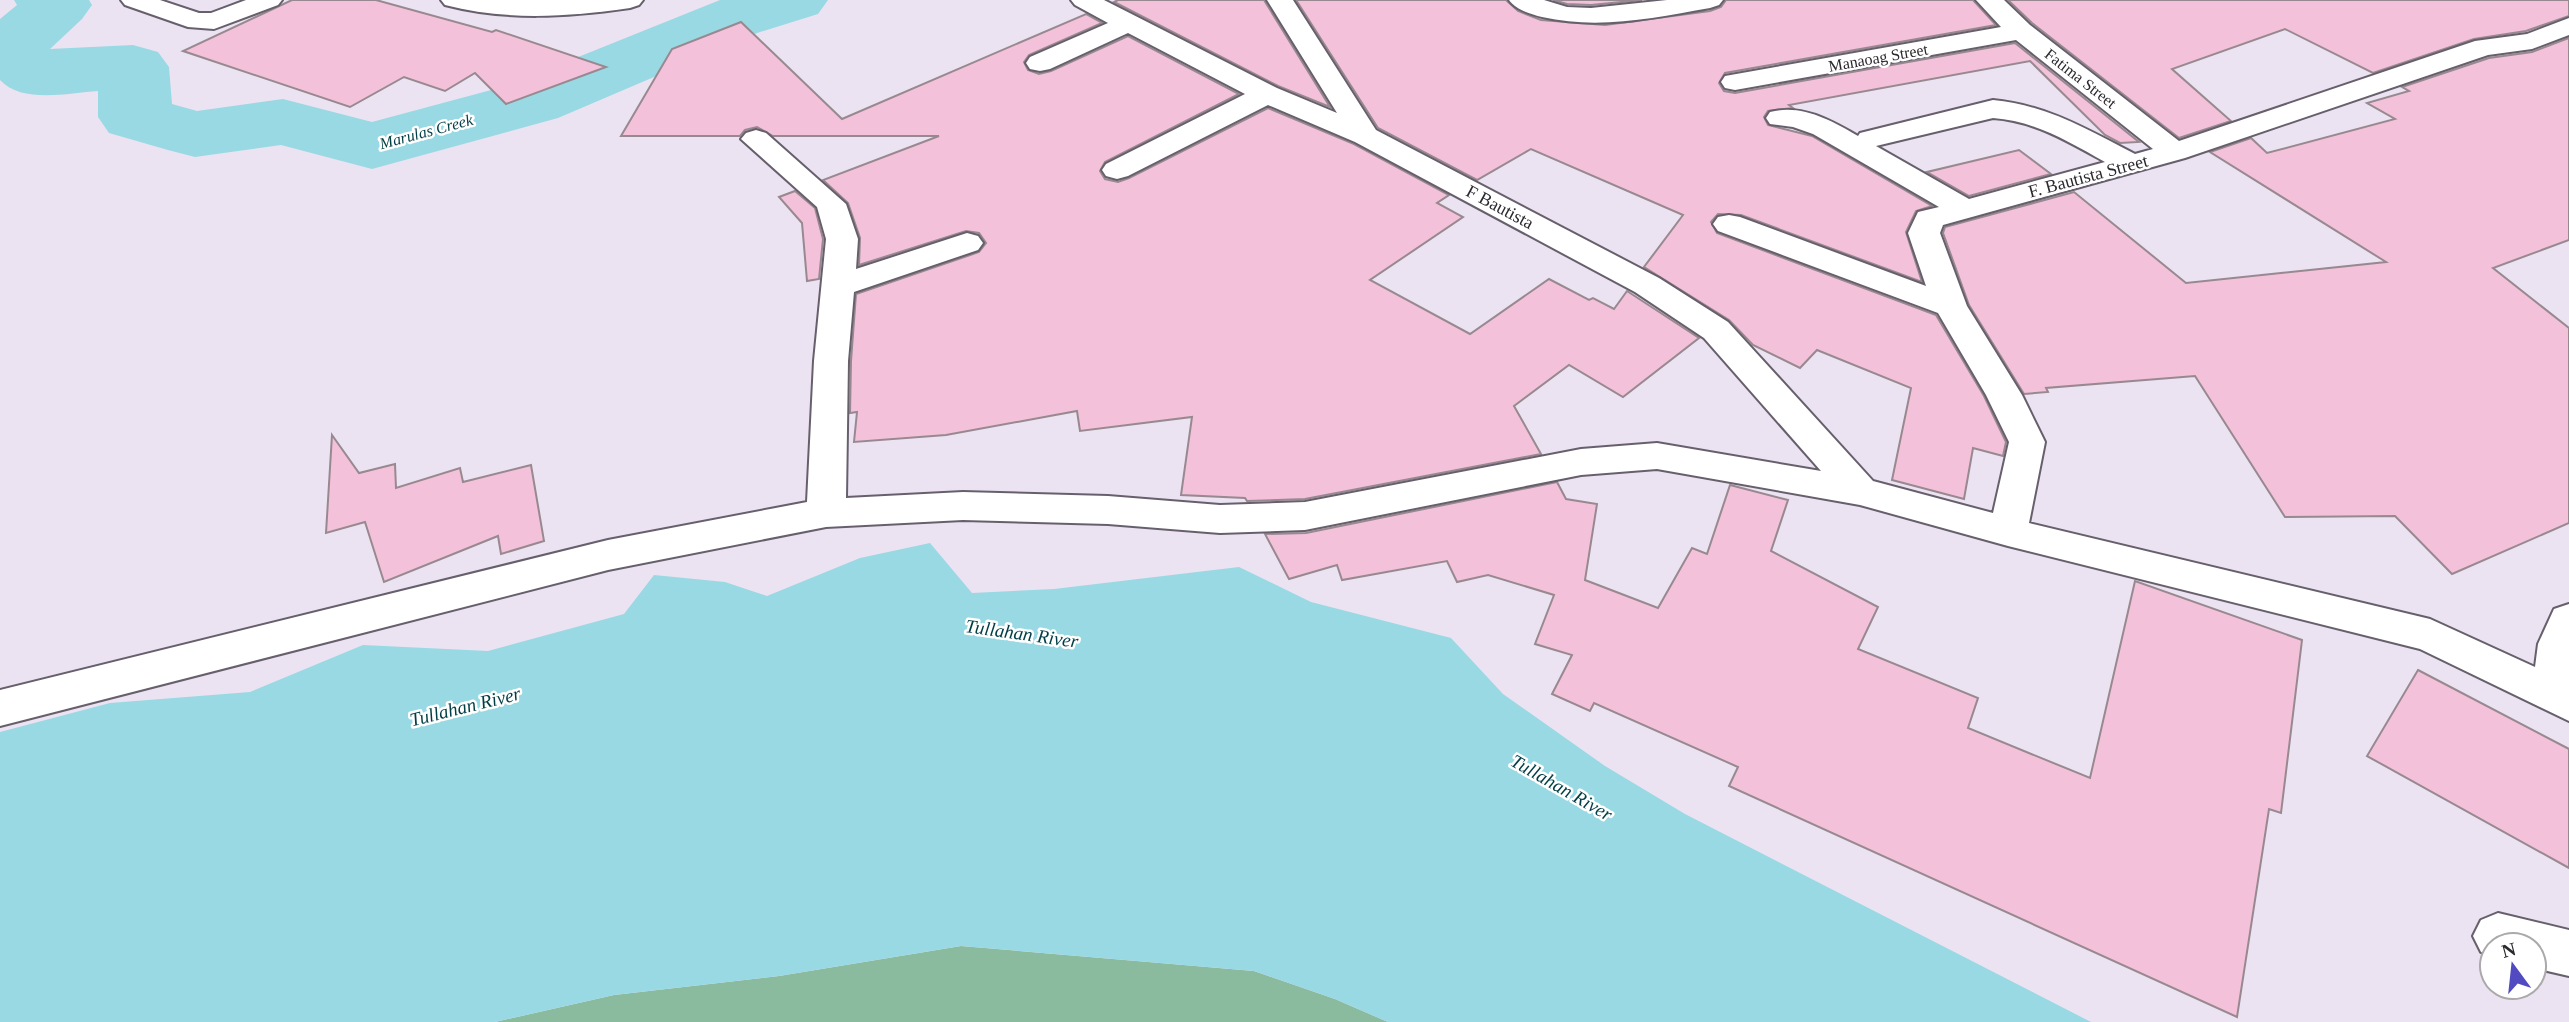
<svg xmlns="http://www.w3.org/2000/svg" width="2569" height="1022" font-family="'Times New Roman',serif">
	<rect width="100%" height="100%" fill="#ebe3f1"/>
	<!-- forest -->
	<path fill="#8bbb9e" d="M961,946L1254,971L1335,999L1388,1022H495L614,995L779,976Z"/>
	<!-- water -->
	<path fill="#99d9e3" d="M930,543L972,593L1054,589L1239,567L1311,602L1451,638L1503,694L1605,766L1685,814L2091,1022H1388L1335,999L1254,971L961,946L779,976L614,995L495,1022H0V732L110,703L250,692L363,645L488,651L624,614L654,575L725,582L767,596L860,558Z"/>
	<g fill="none" stroke-linecap="round" stroke-linejoin="round">
		<!-- river -->
		<path fill="#99d9e3" fill-rule="evenodd" d="M14,0H89L92,5L82,19L50,49L133,45L158,52L169,67L172,104L197,111L283,99L372,122L506,86L720,0H828L818,14L757,33L558,118L372,169L281,145L195,157L168,150L109,133L98,117V91C68,93 22,104 0,80V19L17,5Z"/>
	</g>
	<!-- building -->
	<g fill="#f3c1da" stroke="#988990" stroke-width="2">
		<path d="M292,0H376L492,32L496,30L606,67L506,104L475,73L445,91L404,77L350,107L183,51Z"/>
		<path d="M1118,0H1264L1330,107L1278,86L1114,2Z"/>
		<path d="M1296,0H1506L1518,11L1541,20L1605,25L1710,11L1721,7L1726,0H1973L1996,25L1725,73L1719,83L1724,91L1735,93L2015,43L2139,142L2120,143L2105,135L2030,61L1789,105L1793,108L1768,111L1764,117L1768,125L1812,136L1932,206L1916,211L1906,232L1922,282L1741,215L1718,214L1711,222L1717,233L1936,315L1984,396L2006,442L2003,456L1973,448L1964,499L1892,480L1911,388L1817,350L1800,368L1753,345L1729,320L1644,267L1683,215L1531,149L1477,180L1378,128Z"/>
		<path d="M1553,0H1642L1591,5L1567,4Z"/>
		<path d="M2008,0H2569V16L2526,31L2474,39L2373,73L2285,29L2172,69L2231,121L2179,138L2032,23Z"/>
		<path d="M1086,14L1102,23L1029,55L1024,62L1028,70L1039,74L1051,71L1128,36L1239,94L1105,162L1100,171L1105,179L1118,182L1129,178L1268,108L1354,144L1449,195L1437,203L1463,217L1370,280L1470,334L1549,279L1589,300L1593,298L1614,309L1627,291L1699,338L1623,397L1569,365L1514,406L1541,454L1305,499L1247,501L1245,498L1181,495L1192,417L1080,431L1077,411L946,435L854,442L857,412L850,413L851,361L856,294L979,252L986,243L979,233L966,231L859,265L860,238L848,203L823,180L939,136H773L757,127L745,130L740,136H621L672,49L741,22L842,119Z"/>
		<path d="M2569,38V240L2493,268L2569,328V523L2452,574L2395,516L2285,517L2195,376L2046,388L2048,392L2024,394L1969,305L1943,233L1945,227L2074,192L2186,283L2386,262L2210,152L2251,138L2267,153L2395,119L2367,103L2409,91L2402,87L2489,58L2532,52Z"/>
		<path d="M2019,150L2051,174L1969,196L1927,172Z"/>
		<path d="M795,191L815,208L823,239L819,279L807,281L802,223L779,197Z"/>
		<path d="M332,435L359,473L395,464L396,488L460,468L463,482L531,465L544,541L501,554L498,536L384,582L365,522L326,533Z"/>
		<path d="M1557,482L1566,499L1597,504L1585,580L1658,608L1692,548L1707,554L1730,485L1788,500L1771,551L1878,607L1858,649L1978,698L1968,728L2090,778L2135,581L2302,640L2281,813L2269,809L2237,1017L1729,786L1738,767L1594,703L1590,711L1552,694L1572,655L1535,644L1554,595L1488,575L1457,582L1447,561L1342,580L1337,565L1289,579L1265,534L1306,533Z"/>
		<path d="M2418,670L2569,749V868L2367,756Z"/>
	</g>
	<g fill="none" stroke-linecap="round" stroke-linejoin="round">
		<defs>
			<g id="minor">
				<path d="M121,0H160L199,13H211L246,0H282L278,5L214,29L188,27L125,5Z"/>
				<path d="M441,0H643L639,5L630,8C567,17 507,21 445,5Z"/>
				<path d="M1071,0H1104L1277,88L1337,113L1267,0H1293L1376,130L1659,278L1728,322L1873,481L1993,513L2009,442L1986,395L1938,313L1718,231L1713,224L1718,217L1729,215L1740,217L1926,286L1908,233L1918,212L1939,207L1813,134L1793,127L1770,124L1766,118L1770,112C1802,104 1830,120 1858,136L1860,133L1993,100C2047,105 2088,130 2135,154L2153,149L2016,40L1735,90L1725,88L1721,82L1725,76L2001,27L1976,0H2004L2030,25L2179,141L2475,41L2527,34L2569,18V35L2532,49L2488,55L2185,158L1943,225L1940,233L1967,306L2022,395L2045,442L2029,523L2430,619L2535,667L2538,644L2554,609L2569,604V721L2420,649L2008,546L1860,505L1657,469L1581,475L1305,530L1220,533L1108,524L963,520L826,527L608,570L0,726V690L608,540L807,502L814,361L826,239L817,207L741,139L746,133L756,130L766,133L846,204L858,239L856,269L967,233L978,236L983,243L978,250L854,292L848,361L846,498L963,492L1108,496L1220,505L1305,502L1581,449L1657,443L1821,471L1704,338L1635,292L1355,142L1268,105L1128,176L1117,179L1106,176L1102,170L1106,164L1245,94L1128,33L1050,69L1040,71L1030,69L1026,63L1030,57L1108,23L1075,5ZM1993,118C2035,121 2069,142 2105,162L1969,199L1876,146Z"/>
				<path d="M1509,0H1544L1567,7L1591,8L1667,0H1723L1719,5L1710,8C1653,18 1599,30 1542,17C1531,14 1516,10 1509,0Z"/>
				<path d="M2498,913L2569,930V976L2534,968V945H2492V957L2481,952L2473,936L2481,920Z"/>
			</g>
		</defs>
		<!-- minor casing -->
		<use href="#minor" stroke="#67606c" stroke-width="4"/>
		<!-- minor -->
		<use href="#minor" fill="#fff" fill-rule="evenodd"/>
	</g>
	<g text-anchor="middle" stroke-width="5" stroke-linejoin="round" paint-order="stroke">
		<!-- far-street labels -->
		<g font-size="16" fill="#2c292e" stroke="#fff">
			<text transform="translate(1878 57) rotate(-10)" y="6">Manaoag Street</text>
			<text transform="translate(2081 78) rotate(38)" y="6">Fatima Street</text>
		</g>
		<!-- far-water labels -->
		<g font-size="16" font-style="italic" fill="#003d45" stroke="#fff">
			<text transform="translate(426 131) rotate(-15)" y="6">Marulas Creek</text>
		</g>
		<!-- street labels -->
		<g font-size="18" fill="#2c292e" stroke="#fff">
			<text transform="translate(2088 176) rotate(-15)" y="6">F. Bautista Street</text>
			<text transform="translate(1500 207) rotate(28)" y="6">F Bautista</text>
		</g>
		<!-- water labels -->
		<g font-size="19" font-style="italic" fill="#003d45" stroke="#fff">
			<text transform="translate(1022 633) rotate(8)" y="7">Tullahan River</text>
			<text transform="translate(465 706) rotate(-14)" y="7">Tullahan River</text>
			<text transform="translate(1562 787) rotate(30)" y="7">Tullahan River</text>
		</g>
	</g>
	<!-- north arrow -->
	<g transform="translate(2513 966) rotate(345)"><circle r="33" fill="#ffffff" stroke="#aba9ab" stroke-width="2"/>
	<path d="M0-5L12 26L0 18L-12 26Z" fill="#524ac1"/>
	<text y="-10" font-size="19" font-weight="bold" text-anchor="middle" fill="#2c292e">N</text>
	</g>
</svg>
